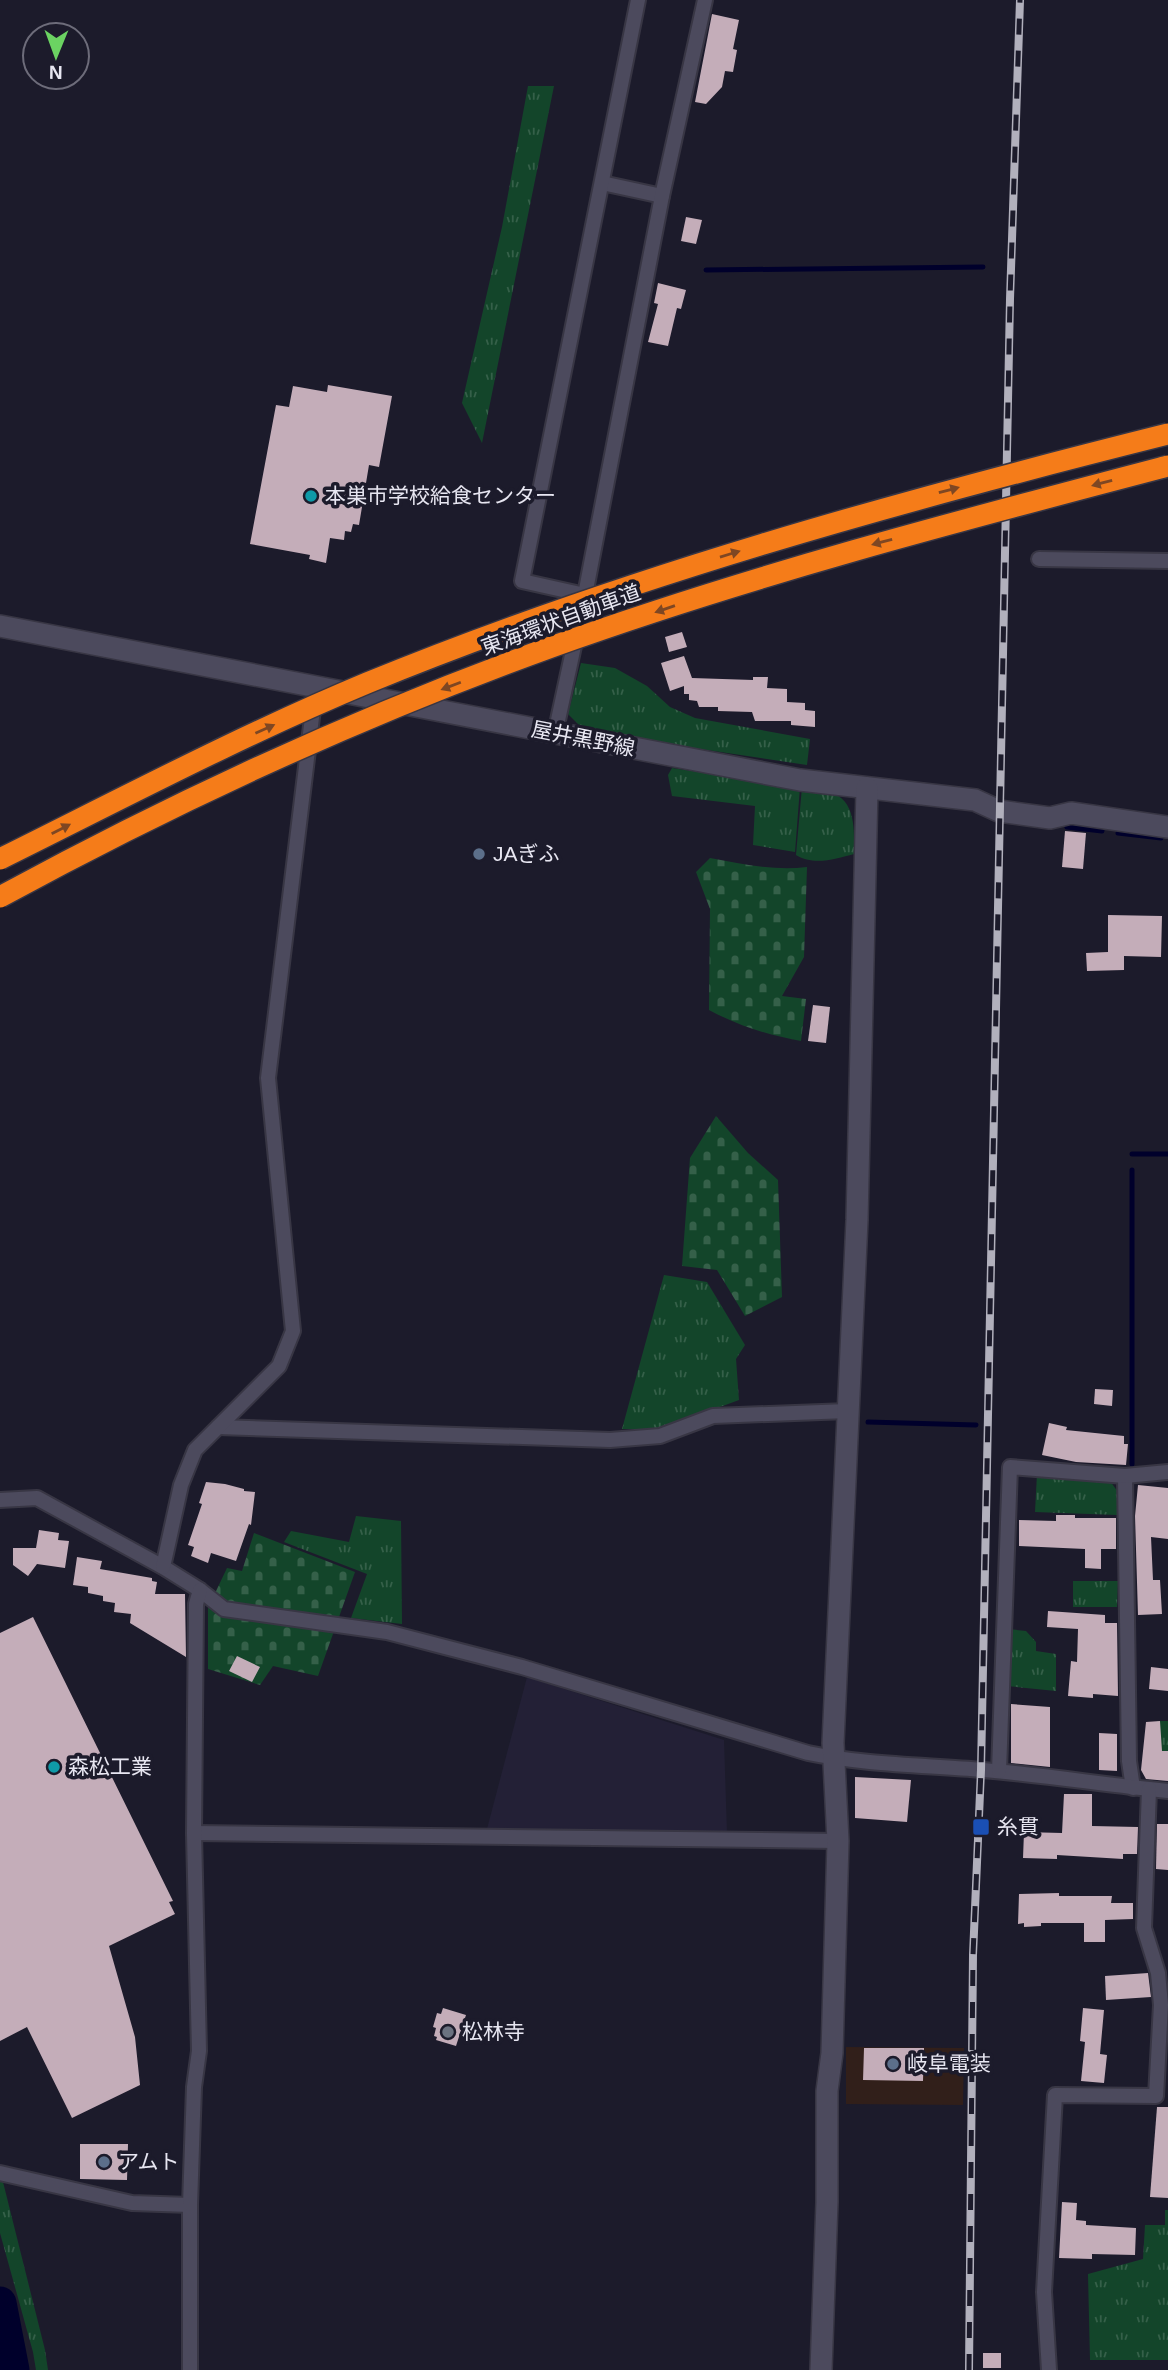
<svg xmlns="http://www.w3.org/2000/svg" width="1168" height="2370" font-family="Arial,'Noto Sans JP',sans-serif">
	<defs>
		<pattern id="grass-tufts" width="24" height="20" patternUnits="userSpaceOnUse" patternTransform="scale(1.75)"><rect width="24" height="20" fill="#13452a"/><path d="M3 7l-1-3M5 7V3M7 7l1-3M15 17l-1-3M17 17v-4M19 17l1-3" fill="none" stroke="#356049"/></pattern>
		<pattern id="cemetery-stones" width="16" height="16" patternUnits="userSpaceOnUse" patternTransform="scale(1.75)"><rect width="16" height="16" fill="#13452a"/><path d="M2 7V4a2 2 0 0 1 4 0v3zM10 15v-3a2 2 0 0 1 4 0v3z" fill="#356049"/></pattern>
	</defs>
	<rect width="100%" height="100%" fill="#1c1b2b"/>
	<!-- commercial -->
	<path fill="#311f1a" d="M846,2047L964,2048L963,2105L846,2104Z"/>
	<!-- built -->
	<path fill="#232036" d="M527,1677L724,1740L727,1833L487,1829Z"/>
	<!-- grass -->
	<g fill="url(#grass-tufts)">
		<path d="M528,86H554L482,443L462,403L502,227Z"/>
		<path d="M581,663L615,668L647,686L670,707L695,718L810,739L807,765L667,744L581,727L568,714Z"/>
		<path d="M672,768L800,787L795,852L753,845L755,806L672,796L668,775Z"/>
		<path d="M802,787C811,789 821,789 829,792C857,799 854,832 854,854C835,859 814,866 796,855Z"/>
		<path d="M664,1275L707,1282L745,1345L736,1359L739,1400L660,1429H622Z"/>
		<path d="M1037,1474L1110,1481L1118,1492L1117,1515L1035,1512Z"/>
		<path d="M356,1516L401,1521L402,1624L351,1618L367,1574L284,1542L291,1531L349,1542Z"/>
		<path d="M1073,1581H1118L1117,1607H1073Z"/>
		<path d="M1008,1629L1026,1631L1036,1642V1651L1056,1654V1691L1007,1686Z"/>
		<path d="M1157,1721H1168V1756H1160Z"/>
		<path d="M0,2181L3,2182L45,2350L48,2370H36L33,2352L0,2233Z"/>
		<path d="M1165,2210H1168V2360H1090L1088,2274L1143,2259L1145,2225H1165Z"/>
	</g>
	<!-- cemetery -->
	<g fill="url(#cemetery-stones)">
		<path d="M710,858C742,864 774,871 807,867L804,957L782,996L806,999L801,1041C768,1035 739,1026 709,1010L710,909L696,872Z"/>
		<path d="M716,1116L748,1153L778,1180L782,1297L745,1316L717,1270L682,1266L690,1158Z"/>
		<path d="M254,1533L355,1572L318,1676L273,1666L260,1685L208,1669V1608L227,1568L242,1571Z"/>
	</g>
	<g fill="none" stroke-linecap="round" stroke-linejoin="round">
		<!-- stream -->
		<g stroke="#00002b" stroke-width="5">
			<path d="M706,270L983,267"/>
			<path d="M1067,827L1102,831"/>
			<path d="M1118,833L1161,838"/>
			<path d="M1132,1154H1168"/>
			<path d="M868,1422L976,1425"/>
			<path d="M1132,1464V1170"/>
		</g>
		<!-- river -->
		<path stroke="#00002b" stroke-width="33" d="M0,2303L13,2370"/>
	</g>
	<!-- building -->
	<g fill="#c4adb9">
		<path d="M712,14L739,20L733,49L737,50L733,72L725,71L722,87L706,104L695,102Z"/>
		<path d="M686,217L702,220L696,244L681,241Z"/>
		<path d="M658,283L686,290L681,309L677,308L668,346L648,342L658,304L654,303Z"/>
		<path d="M328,385L392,396L379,467L369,465L359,525L353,524L351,532L345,531L344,540L330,538L326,563L309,559L310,555L250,544L276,405L289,407L293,386L327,392Z"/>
		<path d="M682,632L687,647L669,652L665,637Z"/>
		<path d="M684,656L692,678L753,680V677H768L767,688L787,689V702L805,703V710L815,711V727L791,725V721H755L752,712L718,711V707H699L697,701L689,700V694H684V686L670,691L661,663Z"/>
		<path d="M1065,831L1086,833L1083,869L1062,867Z"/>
		<path d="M1108,915L1162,916L1161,957L1124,956V970L1087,971L1086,953L1108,952Z"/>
		<path d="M813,1005L830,1007L826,1043L808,1041Z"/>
		<path d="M1095,1389L1113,1390L1112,1406L1094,1404Z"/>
		<path d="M1049,1423L1067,1427L1066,1430L1124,1436V1444H1128L1126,1465L1076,1462L1042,1455Z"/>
		<path d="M206,1482L225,1484L244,1489V1491L255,1492L251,1525L249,1524L236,1561L211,1553L208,1563L191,1556L194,1547L188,1545L202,1504L199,1503Z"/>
		<path d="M1138,1485L1168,1488V1539L1151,1537L1153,1580H1160L1162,1614L1138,1615L1135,1516Z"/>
		<path d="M1056,1515H1075V1518H1116V1549H1101V1569L1085,1568V1549L1019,1546V1520L1056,1521Z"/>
		<path d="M39,1530L59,1533L58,1540L69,1541L65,1568L37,1564L28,1576L13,1565V1548H36Z"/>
		<path d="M77,1557L102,1561L100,1569L152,1578V1581L157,1582L155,1594H185L186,1657L130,1623L131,1614L114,1612L115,1603L103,1601V1596L88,1593V1587L73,1585Z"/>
		<path d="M1048,1611L1105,1615V1623H1117L1118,1696L1093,1694V1698L1068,1696L1071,1661L1077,1662L1078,1629L1047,1627Z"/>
		<path d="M33,1617L173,1901L169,1902L175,1914L109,1946L135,2037L140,2085L72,2118L27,2027L0,2041V1633Z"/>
		<path d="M237,1656L260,1667L252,1682L229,1671Z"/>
		<path d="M1151,1667L1168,1669V1691L1149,1689Z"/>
		<path d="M1011,1704L1050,1707V1767L1011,1763Z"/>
		<path d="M1160,1721L1162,1751H1168V1781L1146,1779L1141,1770L1146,1722Z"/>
		<path d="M1099,1733L1117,1734V1771L1099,1770Z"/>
		<path d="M855,1777L911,1780L907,1822L855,1818Z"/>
		<path d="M1064,1794H1092V1826L1138,1827L1137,1854H1123V1859L1057,1855V1859L1023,1858L1024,1832L1062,1833Z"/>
		<path d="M1157,1824H1168V1870L1156,1869Z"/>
		<path d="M1059,1893V1896H1112L1111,1903H1133V1919L1105,1920V1942H1084V1923H1041V1926L1024,1927V1923L1018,1924L1019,1894Z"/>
		<path d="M1148,1973L1151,1997L1106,2000L1105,1976Z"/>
		<path d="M443,2008L466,2015L456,2046L436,2040L437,2037L434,2036L436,2028L433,2027L437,2013L441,2014Z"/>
		<path d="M1083,2008L1104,2010L1100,2054L1107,2055L1104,2083L1081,2081L1085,2042L1080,2041Z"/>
		<path d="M864,2048H924L923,2081L863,2080Z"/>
		<path d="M1157,2107H1168V2198L1150,2197Z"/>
		<path d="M80,2144H128L127,2180L80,2179Z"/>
		<path d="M1062,2202L1077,2203L1076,2220L1086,2221V2225L1136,2228L1135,2255L1092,2254V2259L1059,2258Z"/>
		<rect x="983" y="2353" width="18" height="15"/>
	</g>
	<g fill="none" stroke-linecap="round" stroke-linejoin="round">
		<defs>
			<g id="street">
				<path d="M602,183L662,196"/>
				<path d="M1039,559L1168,561"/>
				<path d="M585,595L522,581L638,0"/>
				<path d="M555,734L585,595L662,196L705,0"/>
				<path d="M218,1427L610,1440L660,1436L713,1416L848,1411"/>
				<path d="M1125,1476L1129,1761L1133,1788"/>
				<path d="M0,1500L37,1498L163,1567L200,1590L224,1609L387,1632L522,1667L808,1753C866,1765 924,1765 983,1770C1045,1775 1106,1785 1168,1791"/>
				<path d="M163,1567L181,1485L195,1450L279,1366L293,1331L268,1078L314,701"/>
				<path d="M999,1771L1010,1467L1125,1476L1168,1472"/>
				<path d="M194,1833L838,1841"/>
				<path d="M0,2173L132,2203L190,2205"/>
				<path d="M190,2370V2205L194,2087L199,2051L194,1833L196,1604L200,1590"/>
				<path d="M1049,2370L1044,2292L1055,2095L1156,2096L1161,2005L1158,1973L1144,1928L1149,1789"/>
			</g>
			<g id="secondary">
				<path d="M0,626L800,780L975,800L999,811L1050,818L1071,813L1168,827"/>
				<path d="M821,2370L827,2202V2091L832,2053L838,1841L833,1743L857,1220L867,788"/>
			</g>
		</defs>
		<!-- street casing -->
		<use href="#street" stroke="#383644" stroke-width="18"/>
		<!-- secondary casing -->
		<use href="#secondary" stroke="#383644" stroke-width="24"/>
		<!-- street -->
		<use href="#street" stroke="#4c4a5d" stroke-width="14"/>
		<!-- secondary -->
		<use href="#secondary" stroke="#4c4a5d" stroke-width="21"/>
		<defs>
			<path id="rail" d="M969,2370L973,1955L981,1770L1010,299L1020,0"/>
		</defs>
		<!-- rail casing -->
		<use href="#rail" stroke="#b1b0bc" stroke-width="8"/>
		<!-- rail -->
		<use href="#rail" stroke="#1c1b2b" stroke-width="5" stroke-dasharray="16" stroke-linecap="butt"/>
		<defs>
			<g id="highway-bridge">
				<path d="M0,859C121,799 242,735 367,683C626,577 896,502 1168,434"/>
				<path d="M0,897C178,800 363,715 554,646C755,574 962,520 1168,466"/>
			</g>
		</defs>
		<!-- highway-bridge casing -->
		<use href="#highway-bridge" stroke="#383644" stroke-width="24" stroke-linecap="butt"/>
		<!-- highway-bridge -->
		<use href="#highway-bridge" stroke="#f57c19" stroke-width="21"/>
	</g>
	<!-- one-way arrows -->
	<defs><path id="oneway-solid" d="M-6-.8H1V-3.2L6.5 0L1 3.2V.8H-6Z" transform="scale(1.75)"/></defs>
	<g fill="#7e4723">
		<use href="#oneway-solid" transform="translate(1102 483) rotate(165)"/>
		<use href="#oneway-solid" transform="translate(949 490) rotate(-15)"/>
		<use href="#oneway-solid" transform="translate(882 542) rotate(165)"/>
		<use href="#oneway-solid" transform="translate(730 554) rotate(-17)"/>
		<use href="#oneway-solid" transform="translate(665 609) rotate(161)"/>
		<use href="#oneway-solid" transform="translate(451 686) rotate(159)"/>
		<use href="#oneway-solid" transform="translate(265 729) rotate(-24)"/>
		<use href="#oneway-solid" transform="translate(61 829) rotate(-27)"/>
	</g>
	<!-- markers -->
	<g fill="#0f9aa8" stroke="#1c1b2b" stroke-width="2.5">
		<circle cx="311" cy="496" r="7"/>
		<circle cx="54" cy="1767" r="7"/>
	</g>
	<g fill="#5c6f8a" stroke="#1c1b2b" stroke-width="2.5">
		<circle cx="479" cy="854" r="7"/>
		<circle cx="893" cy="2064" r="7"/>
		<circle cx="104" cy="2162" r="7"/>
	</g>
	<rect fill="#1a4fb4" stroke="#1c1b2b" stroke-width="2.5" x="972" y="1818" width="18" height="18" rx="3.5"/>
	<circle fill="#6b7280" stroke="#1c1b2b" stroke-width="2.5" cx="448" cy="2032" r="7"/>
	<g text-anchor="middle" stroke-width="7" stroke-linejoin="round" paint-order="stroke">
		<!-- poi labels -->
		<g font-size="21" fill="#e7e6f1" stroke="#1c1b2b" text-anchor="start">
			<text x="325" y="503">本巣市学校給食センター</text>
			<text x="493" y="861">JAぎふ</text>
			<text x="68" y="1774">森松工業</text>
			<text x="997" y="1834">糸貫</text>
			<text x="462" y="2039">松林寺</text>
			<text x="907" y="2071">岐阜電装</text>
			<text x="118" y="2169">アムト</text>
		</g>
		<!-- street labels -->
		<g font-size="21" fill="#e7e6f1" stroke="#1c1b2b">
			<text transform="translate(561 620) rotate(-20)" y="7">東海環状自動車道</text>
			<text transform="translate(583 739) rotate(11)" y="7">屋井黒野線</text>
		</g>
	</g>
	<!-- north arrow -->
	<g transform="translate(56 56) rotate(181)"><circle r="33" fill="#1c1b2b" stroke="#6d6c7a" stroke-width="2"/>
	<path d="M0-5L12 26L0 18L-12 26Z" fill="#6bd362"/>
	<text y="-10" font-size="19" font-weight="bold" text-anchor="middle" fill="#e7e6f1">N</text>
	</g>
</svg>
